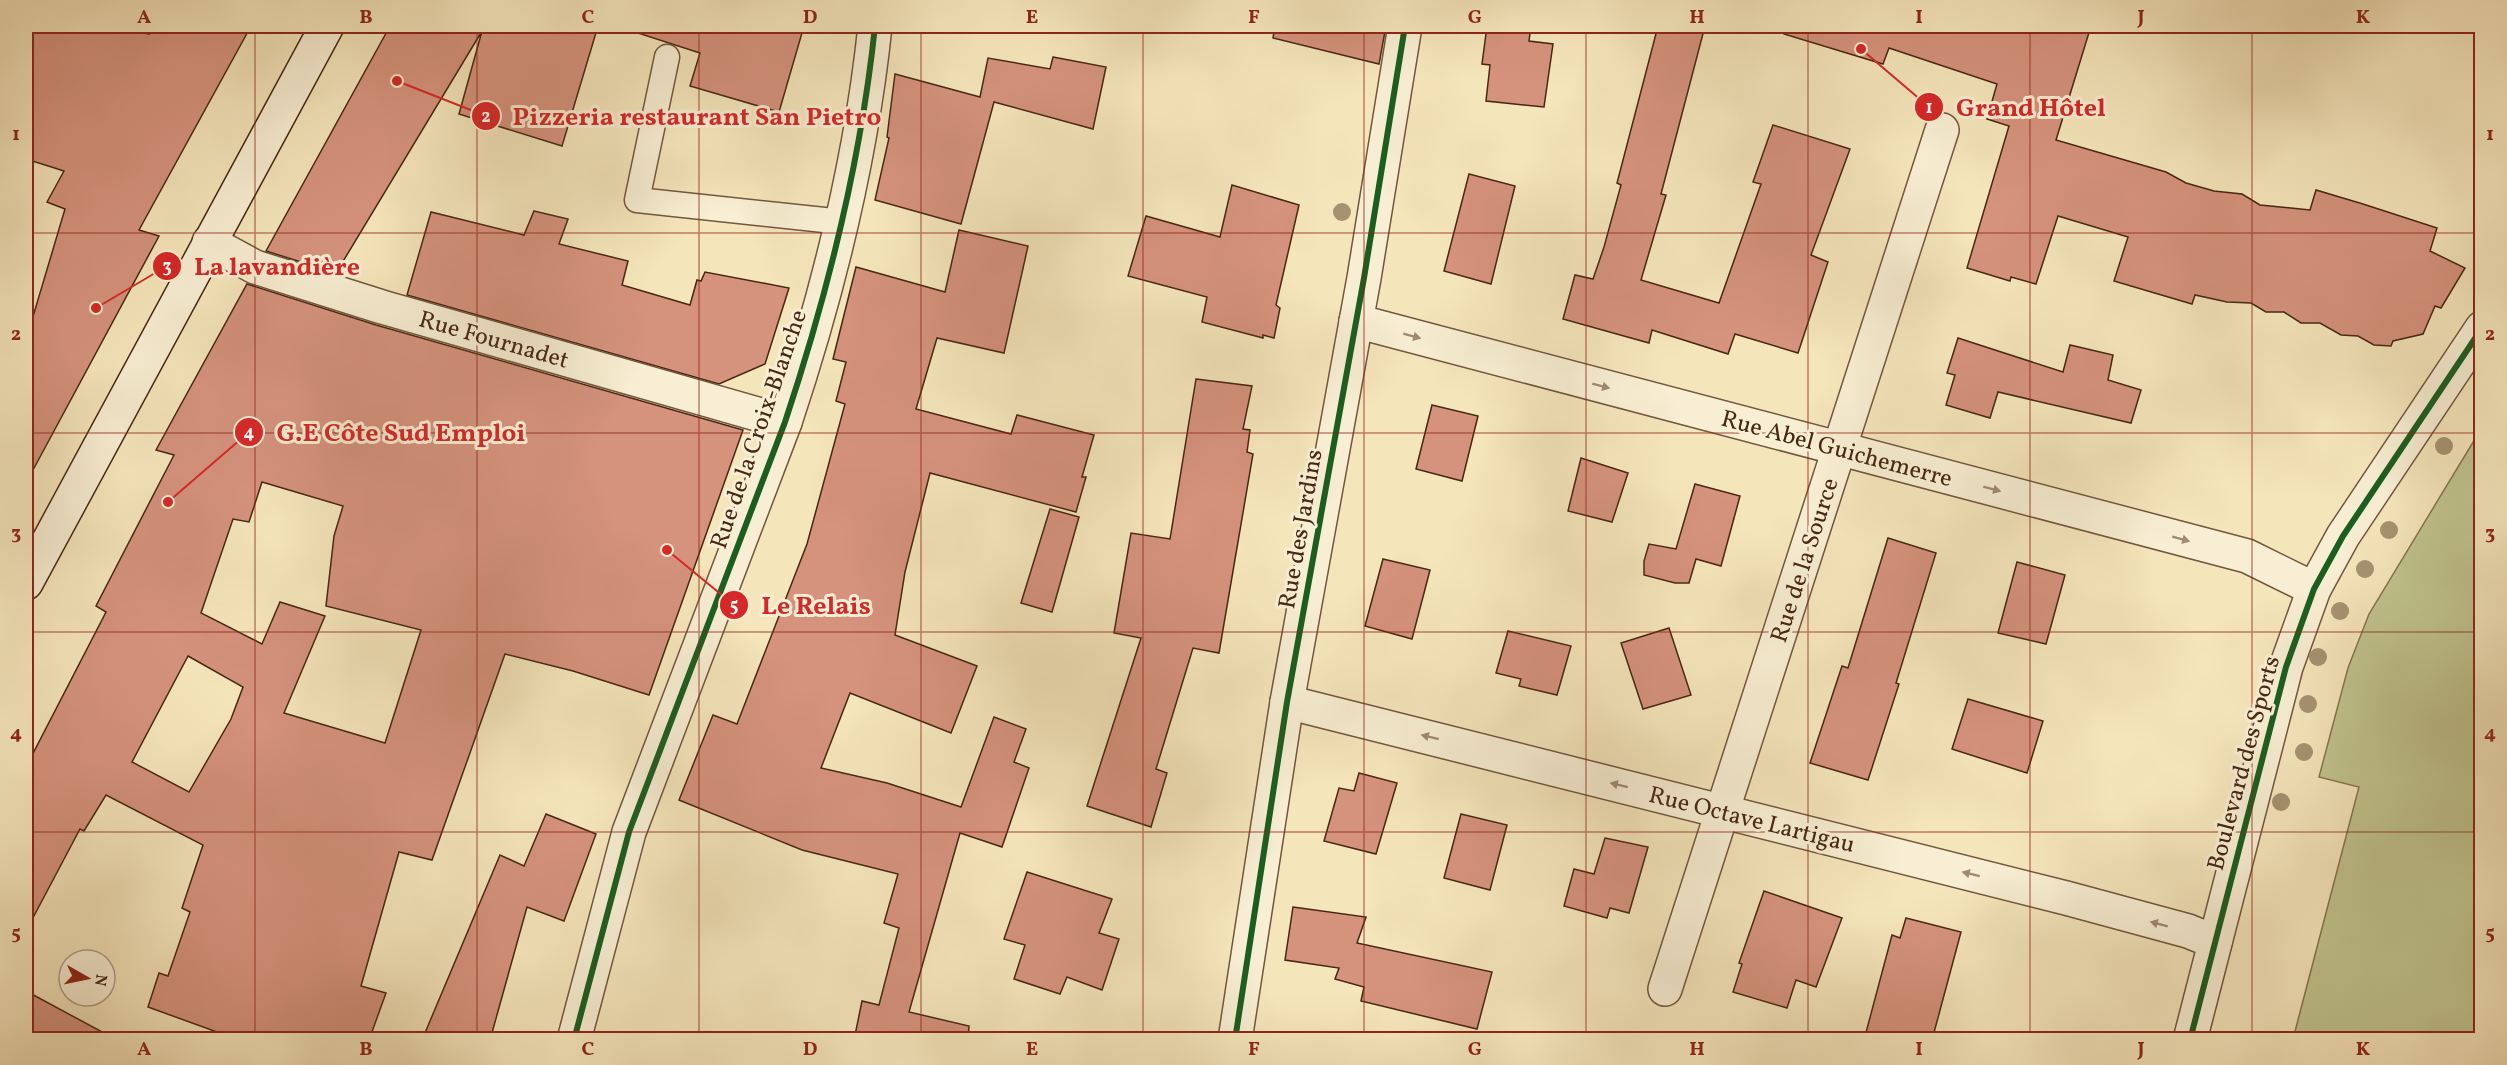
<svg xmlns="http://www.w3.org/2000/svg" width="2507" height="1065" font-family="Vollkorn,serif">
	<rect width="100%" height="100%" fill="#f5e5bb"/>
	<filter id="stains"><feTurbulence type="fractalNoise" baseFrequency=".00333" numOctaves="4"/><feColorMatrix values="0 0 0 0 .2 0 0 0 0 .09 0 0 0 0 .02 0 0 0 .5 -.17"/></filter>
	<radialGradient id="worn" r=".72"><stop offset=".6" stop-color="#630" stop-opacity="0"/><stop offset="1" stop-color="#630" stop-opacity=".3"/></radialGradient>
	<!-- green -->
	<path fill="#c0c38d" stroke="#847550" stroke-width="1.5" d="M2481,429V1039H2293L2359,787L2319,777L2348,668L2369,614Z"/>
	<!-- building -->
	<g fill="#d5927d" stroke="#472714" stroke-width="1.5" fill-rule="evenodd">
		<path d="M26,26H115L149,34L151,26H251L139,230L159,236L26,483V340L65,209L47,202L64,171L26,159Z"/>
		<path d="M390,26H598L562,146L459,114L482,31L336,273L266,251Z"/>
		<path d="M639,26H804L779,112L690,86L700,53L638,33Z"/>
		<path d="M1275,26H1386L1379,64L1273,38Z"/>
		<path d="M1487,26H1531L1529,41L1553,44L1544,107L1486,101L1490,65L1482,64Z"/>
		<path d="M1658,26H1705L1661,194L1666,195L1641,280L1719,303L1761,184L1753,182L1773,125L1850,149L1811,255L1828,262L1798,353L1735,334L1728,354L1652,330L1649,343L1563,319L1575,275L1593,279L1604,247L1621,185L1617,183Z"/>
		<path d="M1785,26H2091L2056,140L2166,172L2186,183L2214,191L2242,194L2260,205L2310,210L2316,190L2363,204L2437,228L2430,251L2465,268L2441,308L2435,306L2423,334L2393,341L2391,346L2374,345L2358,336L2341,335L2320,323H2301L2284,312H2266L2251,303L2227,302L2195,295L2192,304L2114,281L2128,237L2058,216L2036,284L2011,277L2010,281L1967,268L2009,126L1987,119L1997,84L1889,48L1883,64L1784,34Z"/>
		<path d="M1053,57L1106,67L1093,129L994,102L961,224L875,200L889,138L887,137L895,74L980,97L988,58L1050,69Z"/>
		<path d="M1469,174L1515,186L1491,284L1444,271Z"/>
		<path d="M1232,185L1299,205L1276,305L1280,308L1274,338L1263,335V338L1202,322L1207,297L1128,276L1146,216L1220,237Z"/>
		<path d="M534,211L568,219L559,244L628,261L622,285L690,305L697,280L701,281L705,272L789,288L765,364L719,384L407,295L431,212L524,235Z"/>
		<path d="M959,230L1028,246L1004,353L937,338L916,409L1011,434L1017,415L1094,435L1082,477H1086L1076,512L930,473L905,572L895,635L977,666L951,733L850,693L821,768L887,783L961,807L994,717L1026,729L1014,762L1029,768L1002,847L960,833L909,1012L969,1026L968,1040H854L862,1001L879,1005L899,928L884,923L898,874L802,850L679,800L713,715L737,724L807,544L845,404L836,401L846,362L833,359L856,267L945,292Z"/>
		<path d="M247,284L376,325L743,430L649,695L573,671L505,654L432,860L399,852L361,986L386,993L369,1040H239L148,1007L159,973L168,976L190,912L182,908L203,845L106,795L84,831L80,829L26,931V767L106,612L96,606L174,455L156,450ZM262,482L343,506L334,536L326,606L421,630L385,743L284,713L325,616L280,602L262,644L201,613L233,519L249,522ZM188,656L243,687L231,719L189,792L132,762Z"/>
		<path d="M1958,338L2063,372L2070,345L2113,355L2108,380L2141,390L2131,423L1998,392L1990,418L1946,405L1955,375L1947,373Z"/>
		<path d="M1196,379L1252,386L1243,429L1250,430L1247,452L1253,454L1219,653L1193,648L1156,769L1167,773L1151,827L1087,806L1141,638L1114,633L1131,533L1170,539Z"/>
		<path d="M1432,405L1478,416L1462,481L1416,469Z"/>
		<path d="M1581,458L1628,473L1612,522L1568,511Z"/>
		<path d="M1695,484L1740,496L1721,566L1696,559L1689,583H1675L1644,575V561L1649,544L1676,549Z"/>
		<path d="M1050,509L1079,517L1052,612L1021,603Z"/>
		<path d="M1888,538L1936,553L1896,683L1899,684L1868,780L1810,763L1842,666L1848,668Z"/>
		<path d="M1383,559L1430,570L1412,639L1365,626Z"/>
		<path d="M2017,562L2065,575L2046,644L1998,633Z"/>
		<path d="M1669,628L1691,695L1643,709L1621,643Z"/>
		<path d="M1508,631L1571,646L1557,695L1519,686L1521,679L1496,673Z"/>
		<path d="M1968,699L2043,721L2027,773L1952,749Z"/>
		<path d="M1359,773L1397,783L1376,854L1324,841L1339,788L1354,791Z"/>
		<path d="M546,814L596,834L564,921L527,907L490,1040H422L500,855L524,866Z"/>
		<path d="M1461,814L1507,825L1490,890L1444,878Z"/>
		<path d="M1605,838L1648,847L1629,913L1610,908L1607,918L1564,906L1574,869L1594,874Z"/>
		<path d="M1027,872L1112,899L1099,933L1119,939L1102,990L1067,977L1060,994L1014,979L1025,945L1004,939Z"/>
		<path d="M1764,891L1842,918L1816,987L1796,980L1787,1008L1733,992L1742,964L1739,963Z"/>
		<path d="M1293,907L1366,917L1357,943L1492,972L1477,1029L1361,1001L1364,987L1335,979L1339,968L1285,960Z"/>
		<path d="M1906,918L1961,932L1932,1040H1864L1892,935L1900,938Z"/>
		<path d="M26,991L117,1040H26Z"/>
	</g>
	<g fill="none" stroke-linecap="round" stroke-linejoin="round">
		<defs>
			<path id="service" d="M667,57L637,200L843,222"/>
			<g id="minor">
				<path d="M209,242L255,267L382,307L785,422"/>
				<path d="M1356,321L2247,556L2314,589"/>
				<path d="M1287,702L2066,898L2188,931L2215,942"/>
				<path d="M1665,989L1942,130"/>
				<path d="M574,1040L629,832L785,422C828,293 861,161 875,26"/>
				<path d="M1235,1040L1287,702L1364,278L1405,26"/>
			</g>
			<path id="tertiary" d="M2190,1040L2286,667L2314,589L2343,536L2482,328"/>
			<path id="secondary" d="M26,583L327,26"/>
		</defs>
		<!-- service casing -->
		<use href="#service" stroke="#72563e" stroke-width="27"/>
		<!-- minor casing -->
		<use href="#minor" stroke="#72563e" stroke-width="36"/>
		<!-- tertiary casing -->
		<use href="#tertiary" stroke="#72563e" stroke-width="36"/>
		<!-- secondary casing -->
		<use href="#secondary" stroke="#472714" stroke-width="36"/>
		<!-- service -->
		<use href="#service" stroke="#f8eed3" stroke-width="24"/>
		<!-- minor -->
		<use href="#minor" stroke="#f8eed3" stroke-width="33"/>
		<!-- tertiary -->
		<use href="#tertiary" stroke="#f8eed3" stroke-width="33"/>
		<!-- secondary -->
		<use href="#secondary" stroke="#f8eed3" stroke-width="33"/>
		<defs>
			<g id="cycleway">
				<path d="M574,1040L629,832L785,422C828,293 861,161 875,26"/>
				<path d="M1235,1040L1287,702L1364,278L1405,26"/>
				<path d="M2190,1040L2286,667L2314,589L2343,536L2482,328"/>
			</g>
		</defs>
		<!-- cycleway casing -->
		<use href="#cycleway" stroke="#f8eed3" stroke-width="10"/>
		<!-- cycleway -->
		<use href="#cycleway" stroke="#1b5e20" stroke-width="6"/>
	</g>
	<!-- trees -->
	<g fill="#a69270">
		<circle cx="1342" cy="212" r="9"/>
		<circle cx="2444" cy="446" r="9"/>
		<circle cx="2389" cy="530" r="9"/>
		<circle cx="2365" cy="569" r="9"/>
		<circle cx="2340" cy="611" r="9"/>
		<circle cx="2318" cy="657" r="9"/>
		<circle cx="2308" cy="704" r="9"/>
		<circle cx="2304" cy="752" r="9"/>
		<circle cx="2281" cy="802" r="9"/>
	</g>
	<!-- one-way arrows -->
	<defs><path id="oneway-solid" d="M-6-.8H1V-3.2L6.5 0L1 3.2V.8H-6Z" transform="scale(1.5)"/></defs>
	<g fill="#a08a74">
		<use href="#oneway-solid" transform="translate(1412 336) rotate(15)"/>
		<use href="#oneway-solid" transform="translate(1601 386) rotate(15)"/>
		<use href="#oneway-solid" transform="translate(1992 489) rotate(15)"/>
		<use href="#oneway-solid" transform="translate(2181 539) rotate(15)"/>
		<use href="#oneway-solid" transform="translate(1430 737) rotate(-166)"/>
		<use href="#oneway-solid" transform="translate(1619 785) rotate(-166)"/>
		<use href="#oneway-solid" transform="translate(1971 874) rotate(-166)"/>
		<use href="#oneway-solid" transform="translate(2159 924) rotate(-165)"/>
	</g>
	<!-- grid -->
	<path fill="none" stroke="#8f2418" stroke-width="1.5" stroke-opacity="0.55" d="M255,26V1040M477,26V1040M699,26V1040M921,26V1040M1143,26V1040M1364,26V1040M1586,26V1040M1808,26V1040M2030,26V1040M2252,26V1040M26,233H2482M26,433H2482M26,632H2482M26,832H2482"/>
	<g text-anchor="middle" stroke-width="6" stroke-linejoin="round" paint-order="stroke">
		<!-- street labels -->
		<g font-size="24" fill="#472714" stroke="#f8eed3">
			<text transform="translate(494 339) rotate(16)" y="8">Rue Fournadet</text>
			<text transform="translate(758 429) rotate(-71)" y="8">Rue de la Croix-Blanche</text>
			<text transform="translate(1837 448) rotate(15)" y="8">Rue Abel Guichemerre</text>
			<text transform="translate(1300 529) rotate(-80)" y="8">Rue des Jardins</text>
			<text transform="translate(1804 560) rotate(-72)" y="8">Rue de la Source</text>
			<text transform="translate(2243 763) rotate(-75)" y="8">Boulevard des Sports</text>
			<text transform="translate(1752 819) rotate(14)" y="8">Rue Octave Lartigau</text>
		</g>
	</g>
	<!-- callouts -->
	<path fill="none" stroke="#d62828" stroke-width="2" d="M1861 49L1929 107M397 81L486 116M96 308L167 266M168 502L249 432M667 550L734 605"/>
	<g fill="#d62828" stroke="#f8eed3" stroke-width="2">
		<circle cx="1861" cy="49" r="6"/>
		<circle cx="397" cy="81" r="6"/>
		<circle cx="96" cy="308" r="6"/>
		<circle cx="168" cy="502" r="6"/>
		<circle cx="667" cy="550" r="6"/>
		<circle cx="1929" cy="107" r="15"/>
		<circle cx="486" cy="116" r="15"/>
		<circle cx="167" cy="266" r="15"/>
		<circle cx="249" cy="432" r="15"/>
		<circle cx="734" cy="605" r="15"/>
	</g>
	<g font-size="18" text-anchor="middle" font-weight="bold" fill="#fff">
		<text x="1929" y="113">1</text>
		<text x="486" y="122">2</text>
		<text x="167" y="272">3</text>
		<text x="249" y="438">4</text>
		<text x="734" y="611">5</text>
	</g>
	<g font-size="26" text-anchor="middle" font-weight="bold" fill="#d62828" stroke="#f8eed3" stroke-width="6" stroke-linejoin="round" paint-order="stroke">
		<text x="2031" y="116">Grand Hôtel</text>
		<text x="697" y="125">Pizzeria restaurant San Pietro</text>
		<text x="277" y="275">La lavandière</text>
		<text x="401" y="441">G.E Côte Sud Emploi</text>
		<text x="816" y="614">Le Relais</text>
	</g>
	<!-- margin -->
	<rect width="2507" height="1065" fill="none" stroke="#f5e5bb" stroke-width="66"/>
	<!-- north arrow -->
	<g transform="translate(87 978) rotate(99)"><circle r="28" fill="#f8eed3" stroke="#b19e87" stroke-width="1.5"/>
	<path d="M0-4.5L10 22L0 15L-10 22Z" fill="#8f2418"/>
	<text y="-9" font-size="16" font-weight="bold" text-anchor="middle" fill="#472714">N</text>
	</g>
	<rect x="33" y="33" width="2441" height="999" fill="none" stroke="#8f2418" stroke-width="2"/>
	<g font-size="20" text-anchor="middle" font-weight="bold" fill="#8f2418">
		<text x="144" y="23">A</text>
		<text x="366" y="23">B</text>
		<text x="588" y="23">C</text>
		<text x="810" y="23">D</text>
		<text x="1032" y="23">E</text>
		<text x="1254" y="23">F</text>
		<text x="1475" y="23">G</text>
		<text x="1697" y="23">H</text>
		<text x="1919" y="23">I</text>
		<text x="2141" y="23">J</text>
		<text x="2363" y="23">K</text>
		<text x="16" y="140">1</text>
		<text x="2490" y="140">1</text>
		<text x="16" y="340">2</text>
		<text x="2490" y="340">2</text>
		<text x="16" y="539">3</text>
		<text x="2490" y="539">3</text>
		<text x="16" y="739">4</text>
		<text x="2490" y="739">4</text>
		<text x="16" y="939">5</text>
		<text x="2490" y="939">5</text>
		<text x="144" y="1055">A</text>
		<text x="366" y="1055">B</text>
		<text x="588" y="1055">C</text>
		<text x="810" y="1055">D</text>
		<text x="1032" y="1055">E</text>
		<text x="1254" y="1055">F</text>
		<text x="1475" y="1055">G</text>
		<text x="1697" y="1055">H</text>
		<text x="1919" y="1055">I</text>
		<text x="2141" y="1055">J</text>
		<text x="2363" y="1055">K</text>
	</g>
	<rect width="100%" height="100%" filter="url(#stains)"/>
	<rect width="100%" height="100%" fill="url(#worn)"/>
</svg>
